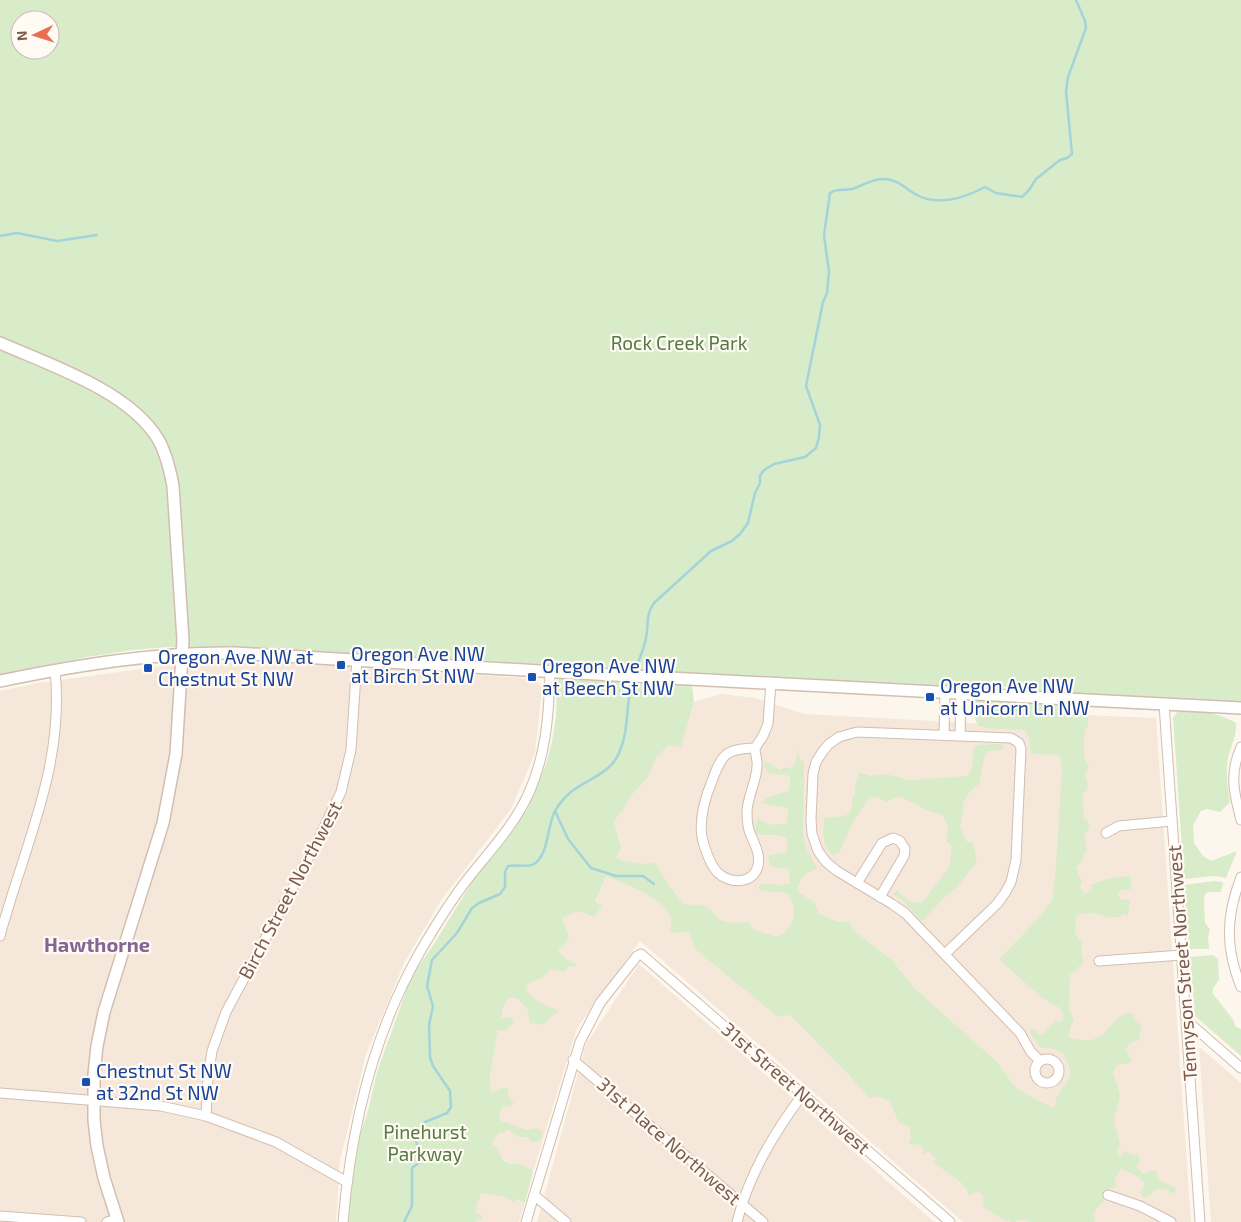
<svg xmlns="http://www.w3.org/2000/svg" width="1241" height="1222" font-family="'Exo 2',sans-serif">
	<rect width="100%" height="100%" fill="#fdf6ec"/>
	<!-- residential -->
	<g fill="#f5e8da">
		<path d="M193,662L337,665L535,679L542,688L535,753L511,809L442,899L405,961L366,1054L340,1161L336,1222H0V691L38,683Z"/>
		<path d="M721,694L755,698L804,714L1082,729L1083,715L1156,718L1191,1222H1093L1096,1179L1032,1222H963L640,941L577,1028L533,1172L492,1155L490,1077L500,1016L512,977L561,919L576,911L593,908L609,869L621,848L614,821L662,725L688,723L694,702Z"/>
		<path d="M639,964L934,1222H537L586,1044Z"/>
		<path d="M1199,1047L1241,1083V1222H1211Z"/>
		<path d="M476,1183L525,1203L519,1222H462Z"/>
	</g>
	<!-- green -->
	<g fill="#d8ecc9" fill-rule="evenodd">
		<path d="M0,0H1241V703L1093,695L1010,687L932,686L755,677L692,686L694,702L681,747L669,745L656,757L649,776L629,798L626,805L614,821L621,848L616,858C628,863 644,865 656,863L664,878L683,904C690,906 697,904 703,905C710,906 713,913 718,918C724,924 740,923 749,922L752,929L777,937C780,935 785,933 787,930C796,921 796,901 787,893L761,891L759,889L760,884L783,885L790,883L789,869L770,866L768,856L787,852V839C777,830 764,839 755,832L757,819L759,818C766,827 777,825 787,823L788,812L787,808L763,803L766,798L789,791L790,788V777L787,775L770,774L765,768L764,765L767,762L780,770L783,768H790L796,762L797,750H798L799,757L804,763L803,836L806,848L817,868V869C808,870 801,878 798,886L799,892L815,903L819,914L838,922H849L852,929L892,960L912,986L997,1062L1014,1086L1031,1097L1055,1108C1054,1086 1081,1083 1065,1057C1059,1048 1051,1048 1041,1048L1030,1033L1031,1029H1035L1039,1035H1042L1055,1021L1057,1020L1059,1023L1064,1019L1061,1009L1041,997L999,959L1037,920L1052,901L1056,866L1062,768L1060,757L1057,755L1031,754L1029,737L1024,730L986,728L978,725L974,717L972,702L974,700L980,699L1087,707L1088,726L1085,729C1084,742 1081,756 1089,767L1085,775L1088,785L1087,791L1083,793L1082,797L1084,818L1088,821L1090,828L1084,834L1087,849L1083,856L1082,862L1076,867L1077,872L1082,881L1080,887L1084,894L1091,891L1092,888L1090,885C1104,879 1116,877 1131,876V889L1122,890L1117,894L1120,899L1130,900L1128,917L1124,914L1118,917H1107L1094,913L1079,914L1076,917L1075,933L1082,943L1081,951L1084,962L1070,975L1069,1009L1074,1021L1071,1025L1068,1038C1077,1039 1089,1042 1097,1038C1111,1032 1114,1012 1132,1013L1136,1022L1140,1024L1143,1030L1139,1032L1140,1038L1137,1041H1133L1126,1048L1131,1060L1129,1063L1117,1065L1113,1072L1120,1095L1114,1121L1120,1144L1117,1152L1120,1156L1125,1151L1130,1154L1139,1156L1140,1162L1136,1166L1143,1174L1156,1170L1158,1180L1174,1187L1176,1189L1175,1193H1172L1164,1188L1157,1189L1148,1196L1143,1197L1140,1193L1144,1186V1182L1132,1173L1121,1169L1114,1181L1117,1186L1105,1190L1104,1200L1094,1212L1095,1222H1030L1021,1219C1019,1220 1017,1221 1014,1222C1004,1222 990,1211 982,1205L984,1203L983,1199L984,1197L977,1191L971,1195L968,1194L966,1188L961,1184L962,1183L934,1163L936,1158L928,1152L923,1154V1148L916,1143L913,1145L909,1144L911,1136L909,1126L899,1123L890,1102L878,1096L869,1098L847,1073L791,1016L786,1015L778,1017L695,949L690,934L686,932L671,933L669,930C684,904 624,883 606,876L595,902L602,905L595,917L578,911L562,918C564,932 578,937 559,949V952L566,959L576,964V967L569,966L565,972L550,969L541,979L530,982L525,986C528,999 546,1006 558,1010L557,1013L549,1018L544,1025L533,1023L530,1024L528,1010L518,999L510,997C504,1002 501,1011 502,1018L512,1017L514,1022L507,1030L501,1031L498,1029L490,1077L491,1093C497,1092 504,1084 509,1090L508,1097L514,1103L511,1106L501,1107L499,1120L527,1130L537,1128L542,1131V1135L540,1141L532,1142L527,1137H519L507,1129L505,1133L500,1132L492,1141V1144C494,1146 496,1147 498,1149C501,1153 499,1156 503,1160C513,1167 524,1161 533,1172L525,1203L516,1199L513,1202L504,1196L481,1193L475,1212L483,1216L481,1220L477,1219L476,1222H346L355,1150L368,1111L377,1072L412,975L432,947L482,866L504,842L527,810L546,764L552,742L556,716L558,665L259,648L168,647L132,650L87,657L0,675ZM20,20H50V50H20Z"/>
		<path d="M1178,711C1198,710 1219,713 1236,723C1237,736 1231,745 1228,758C1225,773 1228,788 1230,802L1220,812L1207,809L1201,811L1193,825L1194,843L1203,856L1211,861L1237,851L1226,878L1214,876L1185,879L1184,877L1173,718Z"/>
		<path d="M996,744L1005,745L1001,750L988,751L985,755L979,784L969,793L963,803V814L960,827L967,842H973L977,861L958,886L944,898L922,921L902,900L893,895L897,890C905,898 912,906 923,902L949,867L952,847L946,840L948,828L943,815L929,811L899,796L886,802L877,797H870L853,822L840,851L834,856C820,845 824,833 824,818L844,816L850,813L852,805V798L855,794C853,785 859,780 858,772L871,776L886,774L909,780L967,776C974,768 973,759 973,749L979,745Z"/>
		<path d="M1214,881L1222,882L1223,883L1221,892H1207L1204,897L1205,923L1210,929L1208,937L1209,949H1189L1184,885Z"/>
		<path d="M1213,955L1218,959L1219,979L1213,989V994L1232,1018L1236,1027L1241,1029V1056L1195,1016L1190,957Z"/>
	</g>
	<g fill="none" stroke-linecap="round" stroke-linejoin="round">
		<!-- stream -->
		<g stroke="#a5d3da" stroke-width="2.5">
			<path d="M0,236L17,233L57,241L97,235"/>
			<path d="M634,673C638,661 644,650 646,638C649,624 645,616 654,603L711,551L732,541L740,534L748,523L755,493L760,483V476L764,470L774,464L805,457L816,448L819,437L820,425L806,386L823,302L827,293L829,272L824,235L830,193C837,188 844,191 852,189C863,186 872,178 884,179C897,179 905,188 915,194C937,207 964,198 985,187L996,193L1022,197L1029,190L1036,179L1060,160L1067,158L1072,154L1066,91L1068,77L1086,28L1085,21L1076,0"/>
			<path d="M555,811L568,839L591,868L616,876H643L654,884"/>
			<path d="M404,1222L412,1206V1168L420,1162L416,1139L417,1133L425,1122L447,1113L451,1107L450,1091L433,1066L430,1057L429,1025L433,1006L427,986L432,960L457,933L472,908L479,903L500,894L505,887V872L508,866C516,864 527,868 534,864C549,855 547,825 555,811C559,804 566,796 572,791C588,779 611,773 619,753C630,729 625,703 633,678"/>
		</g>
		<defs>
			<g id="minor">
				<path d="M1164,704L1200,1222"/>
				<path d="M944,734L945,691"/>
				<path d="M960,735L961,692"/>
				<path d="M1241,747C1229,774 1234,793 1241,820"/>
				<path d="M755,748C725,749 722,754 712,781C705,797 699,820 702,837C704,847 710,864 717,872C729,884 753,885 758,866C761,853 753,842 749,830C747,824 747,818 747,811C748,796 756,782 757,767C758,760 755,755 755,748L763,736L768,724L771,682"/>
				<path d="M1106,833L1119,826L1172,821"/>
				<path d="M1241,877C1226,916 1225,948 1241,987"/>
				<path d="M857,883L882,843L893,838L900,841L905,849L904,856L880,897"/>
				<path d="M0,936C24,846 65,766 55,670"/>
				<path d="M945,954L997,904L1005,893L1011,882L1016,860L1021,749L1019,743L1011,738L857,732L839,737L829,744L823,751L816,762L813,774L811,819L812,834L818,851L826,862L837,871L892,904L905,913L1020,1033L1031,1052L1040,1061"/>
				<path d="M1099,961L1182,955"/>
				<path d="M1187,1021L1241,1068"/>
				<circle cx="1047" cy="1071" r="12"/>
				<path d="M573,1060L763,1222"/>
				<path d="M0,1093L161,1106L206,1116L276,1142L347,1182"/>
				<path d="M206,1116L208,1078L212,1051L226,1012L318,840L341,792L351,750L357,660"/>
				<path d="M534,1195L566,1222"/>
				<path d="M1108,1195L1140,1206L1171,1222"/>
				<path d="M0,1216L81,1222"/>
				<path d="M107,1222L117,1219"/>
				<path d="M343,1222C351,1128 373,1034 420,952C435,926 451,900 470,876C490,851 513,826 527,797C546,757 549,715 550,672"/>
				<path d="M526,1222L580,1042L600,1003L637,956L641,954L950,1222"/>
				<path d="M737,1222C749,1174 774,1133 803,1094"/>
			</g>
			<g id="tertiary">
				<path d="M0,343C50,365 129,391 158,439C166,453 170,470 173,486L183,640L176,754L163,823L104,1012L97,1046L94,1074V1120L97,1146L104,1178L118,1222"/>
				<path d="M0,681C78,665 155,652 235,653L557,672L1241,708"/>
			</g>
		</defs>
		<!-- minor casing -->
		<use href="#minor" stroke="#d1beb0" stroke-width="11"/>
		<!-- tertiary casing -->
		<use href="#tertiary" stroke="#d1beb0" stroke-width="14"/>
		<!-- minor -->
		<use href="#minor" stroke="#fff" stroke-width="9"/>
		<!-- tertiary -->
		<use href="#tertiary" stroke="#fff" stroke-width="11"/>
	</g>
	<!-- markers -->
	<g fill="#1a4fb4" stroke="#fffaf3" stroke-width="2">
		<rect x="336" y="660" width="10" height="10" rx="2.5"/>
		<rect x="143" y="663" width="10" height="10" rx="2.5"/>
		<rect x="527" y="672" width="10" height="10" rx="2.5"/>
		<rect x="925" y="692" width="10" height="10" rx="2.5"/>
		<rect x="81" y="1077" width="10" height="10" rx="2.5"/>
	</g>
	<g text-anchor="middle" stroke-width="4.5" stroke-linejoin="round" paint-order="stroke">
		<!-- park labels -->
		<g font-size="19" fill="#537a41" stroke="#fffaf3">
			<text x="679" y="350">Rock Creek Park</text>
			<text x="425" y="1139">Pinehurst<tspan x="425" dy="22">Parkway</tspan></text>
		</g>
		<!-- transit labels -->
		<g font-size="19" fill="#164399" stroke="#fffaf3" text-anchor="start">
			<text x="351" y="661">Oregon Ave NW<tspan x="351" dy="22">at Birch St NW</tspan></text>
			<text x="158" y="664">Oregon Ave NW at<tspan x="158" dy="22">Chestnut St NW</tspan></text>
			<text x="542" y="673">Oregon Ave NW<tspan x="542" dy="22">at Beech St NW</tspan></text>
			<text x="940" y="693">Oregon Ave NW<tspan x="940" dy="22">at Unicorn Ln NW</tspan></text>
			<text x="96" y="1078">Chestnut St NW<tspan x="96" dy="22">at 32nd St NW</tspan></text>
		</g>
		<!-- street labels -->
		<g font-size="19" fill="#7a5c4d" stroke="#fffaf3">
			<text transform="translate(290 890) rotate(-62)" y="7">Birch Street Northwest</text>
			<text transform="translate(1182 963) rotate(-94)" y="7">Tennyson Street Northwest</text>
			<text transform="translate(796 1088) rotate(41)" y="7">31st Street Northwest</text>
			<text transform="translate(669 1141) rotate(41)" y="7">31st Place Northwest</text>
		</g>
		<!-- neighbourhood labels -->
		<g font-size="20" font-weight="bold" fill="#846695" stroke="#fffaf3">
			<text x="97" y="952">Hawthorne</text>
		</g>
	</g>
	<!-- north arrow -->
	<g transform="translate(35 35) rotate(266)"><circle r="24" fill="#fffaf3" stroke="#cabbb1"/>
	<path d="M0-4L9 19L0 12L-9 19Z" fill="#e76f51"/>
	<text y="-8" font-size="14" font-weight="bold" text-anchor="middle" fill="#7a5c4d">N</text>
	</g>
</svg>
